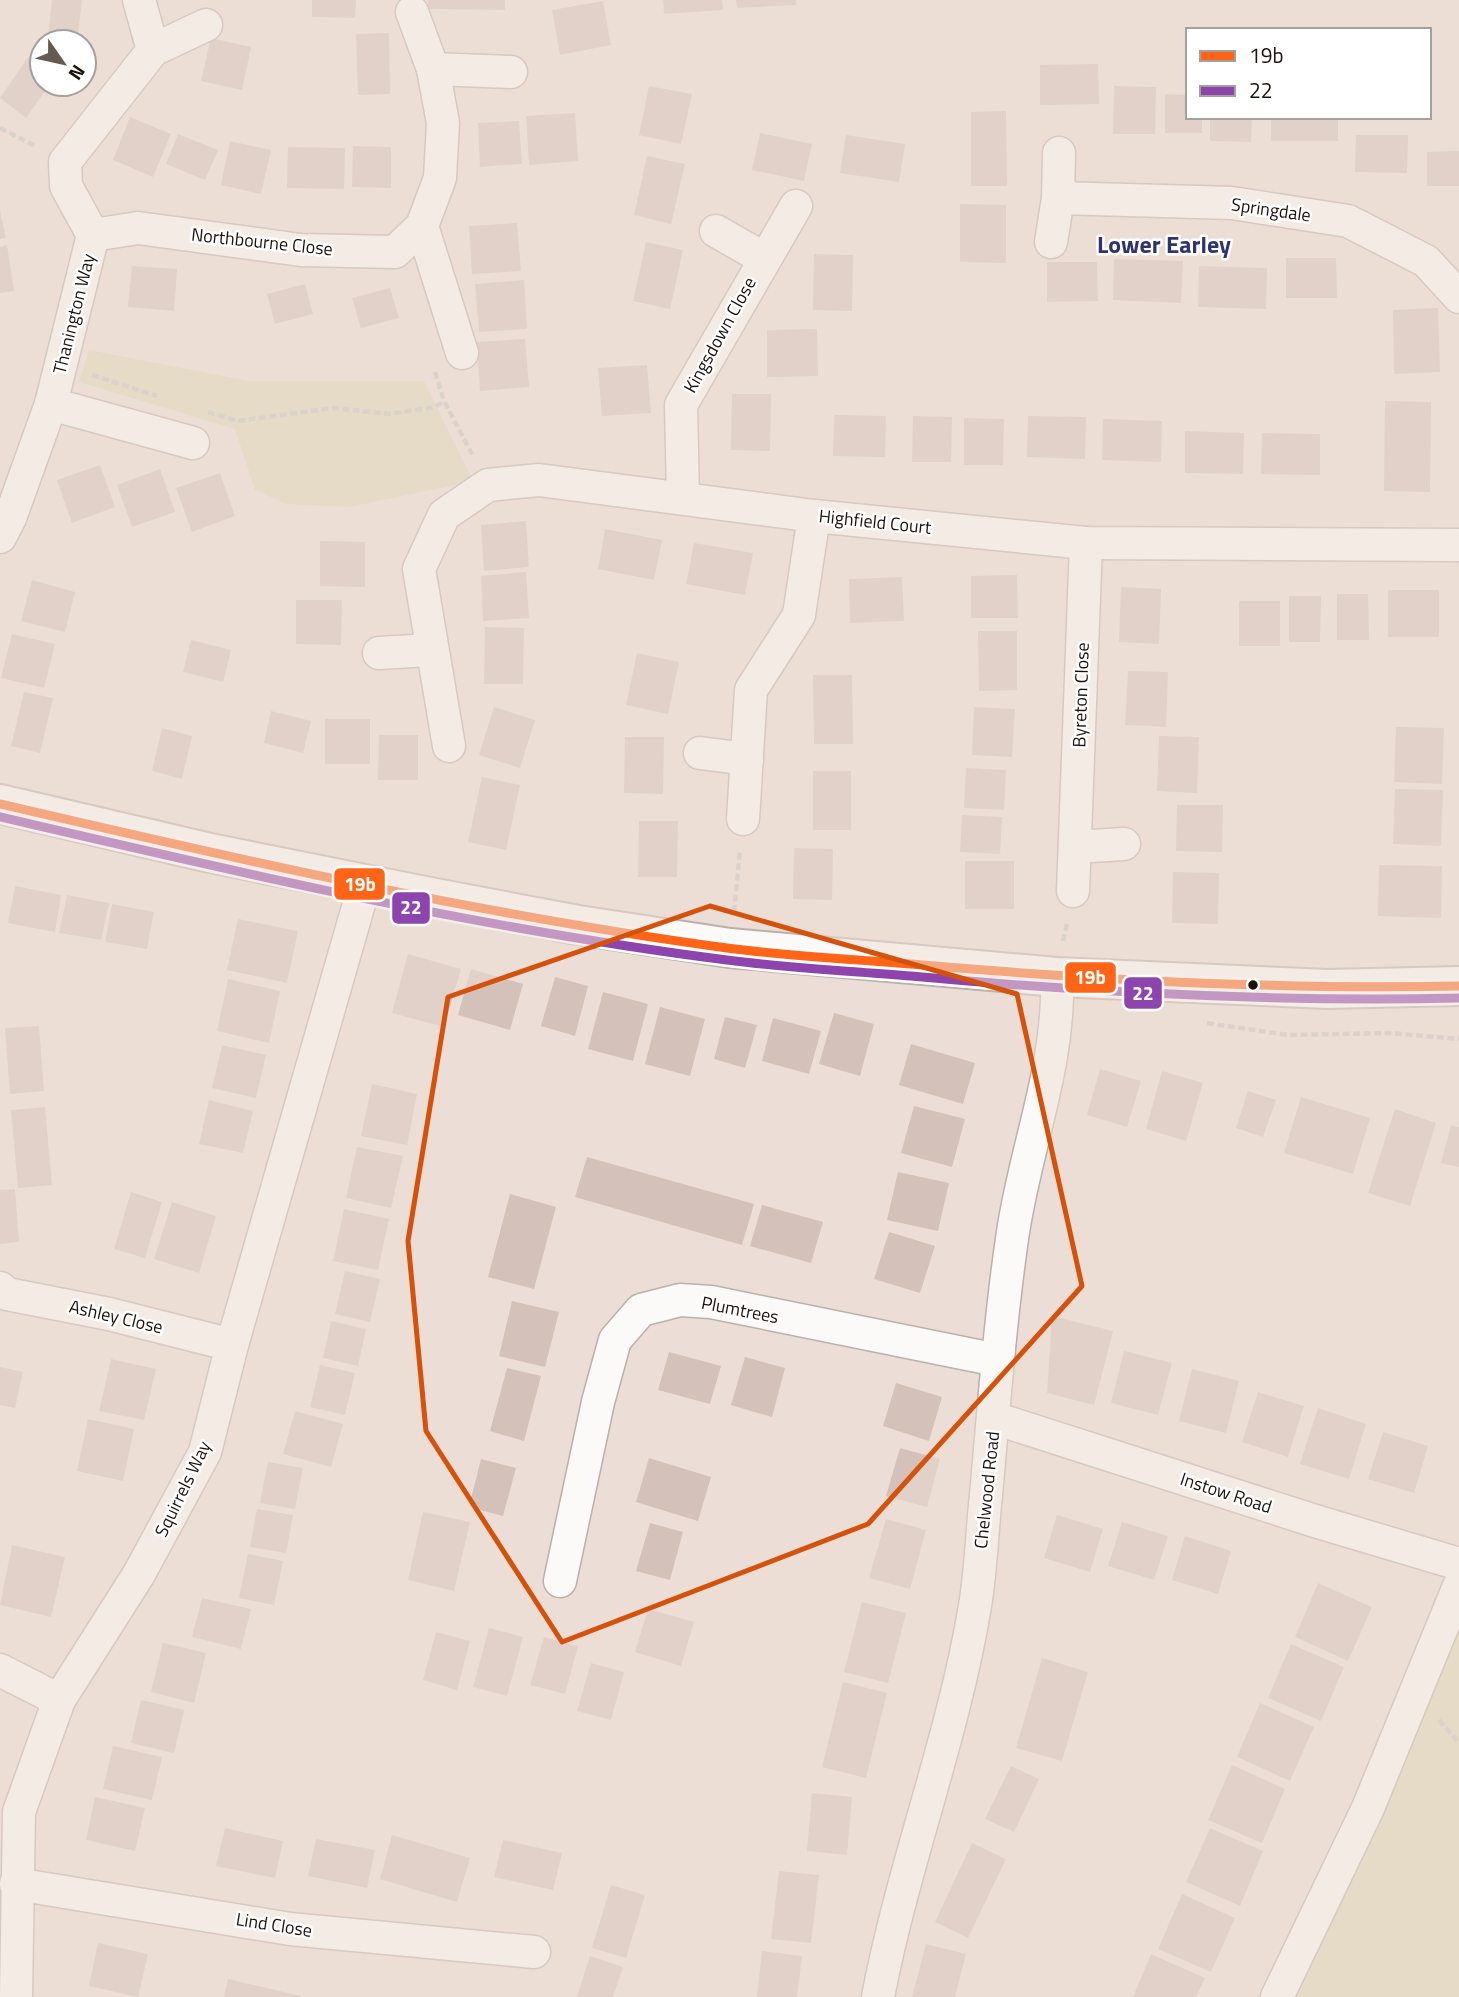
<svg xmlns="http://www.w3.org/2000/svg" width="1459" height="1997" font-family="'Titillium Web',sans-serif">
	<rect width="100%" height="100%" fill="#ecded6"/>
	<!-- green -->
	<g fill="#dbd7b4">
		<path d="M89,350L249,381H424L473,481L350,507L286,504L255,490L235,429L79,382Z"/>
		<path d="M1459,1621V1997H1286Z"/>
	</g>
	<!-- building -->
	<g fill="#d3c1ba">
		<path d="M52,0H82L77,42L48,38Z"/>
		<path d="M312,0H356L355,18L312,17Z"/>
		<path d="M428,0H505V10L428,9Z"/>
		<path d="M663,0H722L723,10L664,14Z"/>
		<path d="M736,0H796V5L737,8Z"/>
		<path d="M603,1L611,45L560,55L552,10Z"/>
		<path d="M389,33L390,94L358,95L356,34Z"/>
		<path d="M211,38L251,47L242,90L201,81Z"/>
		<path d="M28,57L42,67V84H50L26,118L0,98Z"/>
		<path d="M1098,64L1099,104L1040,105V65Z"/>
		<path d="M649,86L692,94L681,144L639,135Z"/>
		<path d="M1114,86L1156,87L1155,134H1113Z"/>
		<path d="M1165,94L1188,95V117H1202V133H1165Z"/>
		<path d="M1006,111L1007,186H971V112Z"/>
		<path d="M575,113L578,161L529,165L526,116Z"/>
		<path d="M130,117L171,134L153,177L113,160Z"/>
		<path d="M1210,117H1252L1251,142L1210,141Z"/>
		<rect x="1271" y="117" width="67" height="24"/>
		<path d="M519,121L522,164L480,167L478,123Z"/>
		<path d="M760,133L812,144L804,181L752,170Z"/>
		<path d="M178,134L218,150L205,180L166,164Z"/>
		<path d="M846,135L905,144L899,182L840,173Z"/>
		<path d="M1356,135H1408L1407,173L1355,172Z"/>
		<path d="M230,141L271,150L261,194L221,185Z"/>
		<path d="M353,146L391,147V188L352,187Z"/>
		<path d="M288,147L345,148L344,189L287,188Z"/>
		<path d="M1459,151V186H1427V152Z"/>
		<path d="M647,156L685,164L671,224L634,215Z"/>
		<path d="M960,204L1006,205V263L960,262Z"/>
		<path d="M0,211L6,238L0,239Z"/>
		<path d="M517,223L521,271L472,274L469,226Z"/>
		<path d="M646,242L683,250L670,309L633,301Z"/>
		<path d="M7,245L14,291L0,293V247Z"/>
		<path d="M814,254L853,255L852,311L813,310Z"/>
		<path d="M1286,258H1336L1337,298H1286Z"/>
		<path d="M1114,259L1183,261L1181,303L1113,300Z"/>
		<path d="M1047,262H1097L1098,301L1047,302Z"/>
		<path d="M132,266L177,269L174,311L128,307Z"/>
		<path d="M1199,266L1267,268L1266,309L1198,307Z"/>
		<path d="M524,280L527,329L479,332L475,284Z"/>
		<path d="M305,284L313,314L275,324L267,294Z"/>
		<path d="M390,288L399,318L361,328L352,298Z"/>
		<path d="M1438,308L1440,372L1394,374L1393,310Z"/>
		<path d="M817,329L818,376L767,377V330Z"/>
		<path d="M525,339L529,387L480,391L477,342Z"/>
		<path d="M647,365L651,413L602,416L598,368Z"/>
		<path d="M732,394H771L770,451L731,450Z"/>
		<path d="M1385,401L1431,402L1430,492L1384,491Z"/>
		<path d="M834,415L886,416L885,457L833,456Z"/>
		<path d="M913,416L952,417L951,462H912Z"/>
		<path d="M1028,416L1086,417L1085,459L1027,457Z"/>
		<path d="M964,418L1004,419L1003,465H964Z"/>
		<path d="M1103,419L1162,421L1161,462L1102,460Z"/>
		<path d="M1185,431L1244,433L1243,474L1185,473Z"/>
		<path d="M1262,433L1320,434V475L1261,474Z"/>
		<path d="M100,465L115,507L72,523L57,480Z"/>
		<path d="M160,469L175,512L132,527L117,485Z"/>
		<path d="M220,473L235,516L192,532L176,488Z"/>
		<path d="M526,521L529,567L484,571L481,525Z"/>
		<path d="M605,529L662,540L654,580L598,569Z"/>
		<path d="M320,541L365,542V587L320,586Z"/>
		<path d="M694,543L753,553L745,595L686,584Z"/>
		<path d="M526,572L529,618L483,621L481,576Z"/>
		<path d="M1017,575L1018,618H971V576Z"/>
		<path d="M902,577L904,621L850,623L849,579Z"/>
		<path d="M32,580L75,592L65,632L21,621Z"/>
		<path d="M1121,587L1161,589L1159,644L1119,642Z"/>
		<rect x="1388" y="590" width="51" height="47"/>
		<path d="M1337,594H1368L1369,640H1337Z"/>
		<path d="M1289,596H1321L1320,642H1289Z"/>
		<path d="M296,600H342L341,645L296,644Z"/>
		<rect x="1239" y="601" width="41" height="45"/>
		<path d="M485,627L524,628L523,684H484Z"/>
		<path d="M978,631H1017V690L979,691Z"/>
		<path d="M12,634L55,644L44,688L1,678Z"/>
		<path d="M191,640L231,650L223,682L183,672Z"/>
		<path d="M637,653L679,662L668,714L626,705Z"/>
		<path d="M1128,671L1168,672L1166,727L1125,725Z"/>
		<path d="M813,675H852L853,744H814Z"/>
		<path d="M24,692L53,698L40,753L11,746Z"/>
		<path d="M494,707L535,720L520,768L479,755Z"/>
		<path d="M974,707L1015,709L1012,757L972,755Z"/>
		<path d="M271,711L311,721L303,753L264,743Z"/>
		<rect x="325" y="719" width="45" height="45"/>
		<path d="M1396,727L1444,728L1442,784L1394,782Z"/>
		<path d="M162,728L192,736L182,779L152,771Z"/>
		<path d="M379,735H418V780H378Z"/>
		<path d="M1159,736L1199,737L1197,793L1157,791Z"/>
		<path d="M625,737H664L663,794L624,793Z"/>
		<path d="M966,768L1006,770L1004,810L964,808Z"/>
		<rect x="813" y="771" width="38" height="59"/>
		<path d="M482,777L520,785L506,850L468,842Z"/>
		<path d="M1395,789L1443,790L1441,846L1393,844Z"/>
		<path d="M1177,805H1223L1222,852L1176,851Z"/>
		<path d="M962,815L1002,817L1000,854L960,852Z"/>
		<path d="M639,821H678L677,877H638Z"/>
		<path d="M794,848L833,849L832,900L793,899Z"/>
		<rect x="965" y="861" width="49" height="48"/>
		<path d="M1379,865L1442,866L1441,918L1378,916Z"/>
		<path d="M1173,872L1219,873L1218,924L1172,923Z"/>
		<path d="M15,886L61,895L55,932L8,923Z"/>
		<path d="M67,895L109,903L101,940L59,933Z"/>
		<path d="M112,904L154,912L147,949L105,942Z"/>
		<path d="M238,919L298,931L287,983L227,970Z"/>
		<path d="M408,954L461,969L444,1027L392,1013Z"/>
		<path d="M471,969L523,984L510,1030L458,1015Z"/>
		<path d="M555,977L588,986L575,1036L541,1026Z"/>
		<path d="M228,979L280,991L269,1043L217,1031Z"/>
		<path d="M603,992L648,1004L633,1061L588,1049Z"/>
		<path d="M660,1007L705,1019L690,1076L645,1064Z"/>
		<path d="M834,1013L874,1024L860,1076L819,1064Z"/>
		<path d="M725,1017L757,1025L745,1068L714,1059Z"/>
		<path d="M773,1018L821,1031L809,1074L762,1061Z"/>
		<path d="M39,1026L44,1091L10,1094L5,1028Z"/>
		<path d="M911,1044L975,1063L963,1104L899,1085Z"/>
		<path d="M222,1045L266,1055L256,1098L212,1088Z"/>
		<path d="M1100,1069L1141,1081L1127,1127L1087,1115Z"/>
		<path d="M1162,1071L1203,1083L1186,1141L1146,1129Z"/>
		<path d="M372,1084L417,1094L407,1145L361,1136Z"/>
		<path d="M1248,1091L1276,1100L1263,1137L1236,1128Z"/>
		<path d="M1301,1097L1370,1118L1353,1174L1284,1153Z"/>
		<path d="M209,1100L253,1111L243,1153L199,1144Z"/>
		<path d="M914,1106L965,1119L952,1167L901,1153Z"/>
		<path d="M45,1107L52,1185L18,1188L11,1110Z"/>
		<path d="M1395,1109L1436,1123L1410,1206L1368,1193Z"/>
		<path d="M1451,1125L1459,1127V1167L1441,1163Z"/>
		<path d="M357,1147L403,1156L391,1208L346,1198Z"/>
		<path d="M587,1157L754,1204L742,1245L575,1197Z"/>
		<path d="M898,1172L949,1183L938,1231L887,1220Z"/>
		<path d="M15,1189L19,1242L0,1244V1190Z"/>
		<path d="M131,1192L162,1202L145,1258L114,1249Z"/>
		<path d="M510,1194L556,1207L534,1289L488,1277Z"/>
		<path d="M172,1202L216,1216L199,1273L154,1259Z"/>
		<path d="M762,1205L823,1222L811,1263L750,1246Z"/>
		<path d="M344,1209L389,1219L378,1270L333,1261Z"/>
		<path d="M889,1232L935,1246L920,1293L874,1279Z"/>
		<path d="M345,1271L380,1279L370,1322L335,1314Z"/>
		<path d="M512,1301L559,1312L545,1367L499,1356Z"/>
		<path d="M1052,1316L1113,1331L1094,1405L1047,1393Z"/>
		<path d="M331,1321L366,1329L358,1366L323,1358Z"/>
		<path d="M1124,1351L1172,1363L1158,1415L1111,1403Z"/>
		<path d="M669,1352L721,1366L710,1404L658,1390Z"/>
		<path d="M745,1357L785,1368L772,1417L731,1405Z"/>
		<path d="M111,1359L156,1369L144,1420L99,1411Z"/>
		<path d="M320,1365L355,1373L345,1415L310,1407Z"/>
		<path d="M0,1367L23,1372L15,1408L0,1405Z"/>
		<path d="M507,1368L541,1376L524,1441L490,1431Z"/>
		<path d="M1192,1369L1239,1381L1226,1433L1179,1421Z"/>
		<path d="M896,1383L942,1397L929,1441L883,1426Z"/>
		<path d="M1258,1392L1304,1406L1288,1457L1242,1442Z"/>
		<path d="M1318,1408L1366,1424L1349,1479L1300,1464Z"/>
		<path d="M295,1411L343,1424L331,1467L283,1454Z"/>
		<path d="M88,1419L134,1429L123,1481L77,1471Z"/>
		<path d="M1383,1432L1428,1446L1414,1493L1368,1479Z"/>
		<path d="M900,1448L940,1459L927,1507L886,1496Z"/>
		<path d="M649,1458L711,1477L698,1521L636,1502Z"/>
		<path d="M481,1459L516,1468L503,1516L469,1507Z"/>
		<path d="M268,1462L303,1468L295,1509L260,1503Z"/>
		<path d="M257,1509L293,1515L286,1553L250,1547Z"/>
		<path d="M423,1512L470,1522L454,1591L408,1580Z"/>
		<path d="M1057,1515L1103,1529L1090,1572L1044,1558Z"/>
		<path d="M886,1519L926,1530L910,1589L869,1578Z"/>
		<path d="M1122,1522L1168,1536L1154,1580L1108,1566Z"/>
		<path d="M650,1523L683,1532L670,1580L636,1571Z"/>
		<path d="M1185,1536L1231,1551L1218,1594L1172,1580Z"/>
		<path d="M12,1545L65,1557L51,1617L0,1605Z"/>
		<path d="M248,1554L283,1561L274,1605L239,1598Z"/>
		<path d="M1318,1583L1372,1607L1348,1661L1295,1637Z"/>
		<path d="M202,1598L251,1609L241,1649L192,1637Z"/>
		<path d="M862,1602L906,1613L888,1683L844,1672Z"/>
		<path d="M648,1609L694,1622L681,1666L635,1652Z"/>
		<path d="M489,1628L523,1637L507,1696L473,1687Z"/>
		<path d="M436,1632L470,1641L457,1690L423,1680Z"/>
		<path d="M544,1637L578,1646L565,1694L530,1685Z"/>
		<path d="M163,1643L206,1653L194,1703L151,1692Z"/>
		<path d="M1291,1644L1344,1667L1321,1721L1268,1698Z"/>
		<path d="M1042,1658L1088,1672L1062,1761L1016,1748Z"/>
		<path d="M591,1663L624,1672L611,1720L577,1711Z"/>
		<path d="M843,1682L887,1693L866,1778L822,1767Z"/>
		<path d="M141,1700L184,1710L174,1753L131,1743Z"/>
		<path d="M1260,1703L1314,1727L1290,1781L1237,1757Z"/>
		<path d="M113,1746L162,1757L152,1800L103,1789Z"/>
		<path d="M1232,1765L1285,1789L1262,1843L1208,1820Z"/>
		<path d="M1011,1766L1039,1779L1014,1832L985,1819Z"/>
		<path d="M812,1793L852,1797L847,1855L807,1851Z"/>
		<path d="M95,1797L145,1808L135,1851L86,1840Z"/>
		<path d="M225,1828L283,1841L275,1878L216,1866Z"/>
		<path d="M1210,1828L1263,1851L1240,1906L1186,1882Z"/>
		<path d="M392,1835L470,1858L457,1902L380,1879Z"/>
		<path d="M316,1839L375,1850L367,1888L308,1876Z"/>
		<path d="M503,1840L562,1853L553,1890L494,1877Z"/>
		<path d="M972,1843L1006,1859L968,1938L935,1922Z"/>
		<path d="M779,1871L819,1875L811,1943L771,1939Z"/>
		<path d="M611,1885L645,1895L626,1958L592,1948Z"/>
		<path d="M1182,1894L1235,1918L1211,1972L1158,1949Z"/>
		<path d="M98,1943L148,1954L138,1997L89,1986Z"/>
		<path d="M926,1944L966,1954L955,1997H912Z"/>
		<path d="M762,1951L802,1956L797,1997H757Z"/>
		<path d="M1151,1954L1205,1978L1196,1997H1133Z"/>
		<path d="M590,1956L623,1967L613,1997H577Z"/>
		<path d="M228,1979L301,1996V1997H224Z"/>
	</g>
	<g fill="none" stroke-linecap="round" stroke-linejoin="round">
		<defs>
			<g id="street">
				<path d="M153,50L206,25"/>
				<path d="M433,69L511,72"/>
				<path d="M1058,198L1059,153"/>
				<path d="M422,226L462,353"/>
				<path d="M716,231L763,258"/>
				<path d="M93,235L138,228L301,250L395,252L422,226L440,178L443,123L433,69L412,12"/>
				<path d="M1051,242L1058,198L1232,203L1348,221L1426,261L1459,297"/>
				<path d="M51,404L193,443"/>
				<path d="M683,497L681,405L796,206"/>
				<path d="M0,537L10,518L51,404L93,235L66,186L65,162L153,50L139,0"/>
				<path d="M379,653L430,650"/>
				<path d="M449,746L419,569L444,515L488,485L539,480L814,516L1086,543L1459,545"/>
				<path d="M700,753L747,759"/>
				<path d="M743,819L751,690L799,615L814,516"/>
				<path d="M1075,847L1124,844"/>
				<path d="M1073,891L1086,543"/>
				<path d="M0,1288L7,1294L109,1314L232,1345"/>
				<path d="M994,1418L1315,1521L1459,1564"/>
				<path d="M560,1581L598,1402L615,1340L641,1310L680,1300L711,1302L997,1360"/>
				<path d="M0,1670L59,1700"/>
				<path d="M16,1884L290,1929L534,1952"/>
				<path d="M16,1997L19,1812L59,1700L139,1574L205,1452L232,1345L365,883"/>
				<path d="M878,1997C903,1865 953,1739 975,1606C981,1570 982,1532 986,1495C994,1407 1000,1319 1013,1232C1026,1146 1060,1065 1057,977"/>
				<path d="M1277,1997L1368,1808L1459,1586"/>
			</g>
			<path id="secondary" d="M0,804L210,853L430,897L578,925L730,948L1057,977L1327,989L1459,986"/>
		</defs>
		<!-- street casing -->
		<use href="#street" stroke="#bbb0aa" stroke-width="35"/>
		<!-- secondary casing -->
		<use href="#secondary" stroke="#bbb0aa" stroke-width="42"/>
		<!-- path -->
		<g stroke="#c7c3c0" stroke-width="4.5" stroke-dasharray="7 3.5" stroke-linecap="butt">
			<path d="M0,128L37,147"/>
			<path d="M435,372L444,401L473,456"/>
			<path d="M92,375L157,396"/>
			<path d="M208,412L238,421L333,408L389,414L435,407L444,401"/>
			<path d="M734,912L740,851"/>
			<path d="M1063,941L1067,923"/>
			<path d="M1207,1023L1288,1035L1391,1033L1459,1039"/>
			<path d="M1439,1720L1459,1743"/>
		</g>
		<!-- street -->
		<use href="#street" stroke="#fcfaf9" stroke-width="32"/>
		<!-- secondary -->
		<use href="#secondary" stroke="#fcfaf9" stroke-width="38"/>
		<defs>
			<path id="bus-1" d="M0,804C240,860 482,915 727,948C788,956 850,959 911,964C1094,980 1276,990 1459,986"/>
			<path id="bus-2" d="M0,817C240,873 482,929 727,960C788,968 850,971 911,976C1094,993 1276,1002 1459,998"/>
		</defs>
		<!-- bus-1 casing -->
		<use href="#bus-1" stroke="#fff" stroke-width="14"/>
		<!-- bus-2 casing -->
		<use href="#bus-2" stroke="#fff" stroke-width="14"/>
		<!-- bus-1 -->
		<use href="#bus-1" stroke="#ff6417" stroke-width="9"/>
		<!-- bus-2 -->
		<use href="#bus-2" stroke="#8e44ad" stroke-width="9"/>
	</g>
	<!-- marked area -->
	<path d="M0 0H1459V1997H0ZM710,906L1017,994L1082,1286L868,1524L562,1642L426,1431L408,1241L448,997Z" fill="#ecded6" fill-opacity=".55" fill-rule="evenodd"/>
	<path fill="none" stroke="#d4520c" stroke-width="5" stroke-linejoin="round" d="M710,906L1017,994L1082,1286L868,1524L562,1642L426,1431L408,1241L448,997Z"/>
	<!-- markers -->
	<circle fill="#1c120d" stroke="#fff" stroke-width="2.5" cx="1253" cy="985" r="6"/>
	<g text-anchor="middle" stroke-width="5" stroke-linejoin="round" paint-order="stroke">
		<!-- street labels -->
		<g font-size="18" fill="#1c120d" stroke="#fff">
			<text transform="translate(1271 210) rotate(8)" y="6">Springdale</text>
			<text transform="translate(262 242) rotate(6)" y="6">Northbourne Close</text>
			<text transform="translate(74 314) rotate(-76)" y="6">Thanington Way</text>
			<text transform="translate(720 335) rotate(-61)" y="6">Kingsdown Close</text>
			<text transform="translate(875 522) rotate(6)" y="6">Highfield Court</text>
			<text transform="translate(1081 695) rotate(-88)" y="6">Byreton Close</text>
			<text transform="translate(740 1310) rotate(11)" y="6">Plumtrees</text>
			<text transform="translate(116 1317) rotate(13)" y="6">Ashley Close</text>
			<text transform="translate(183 1489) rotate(-64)" y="6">Squirrels Way</text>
			<text transform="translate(987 1490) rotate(-84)" y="6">Chelwood Road</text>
			<text transform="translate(1226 1493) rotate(18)" y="6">Instow Road</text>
			<text transform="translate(274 1925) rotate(9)" y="6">Lind Close</text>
		</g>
		<!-- district labels -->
		<g font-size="24" font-weight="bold" fill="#2f346e" stroke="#fff">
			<text x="1164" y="253">Lower Earley</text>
		</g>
	</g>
	<g stroke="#fff" stroke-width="2.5">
		<rect x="333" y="867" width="53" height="34" rx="7" fill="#ff6417"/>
		<rect x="391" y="891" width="40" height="34" rx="7" fill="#8e44ad"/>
		<rect x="1064" y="961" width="53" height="33" rx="7" fill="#ff6417"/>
		<rect x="1123" y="976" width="40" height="34" rx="7" fill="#8e44ad"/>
	</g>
	<g font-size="19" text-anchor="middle" font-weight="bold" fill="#fff">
		<text x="360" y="891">19b</text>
		<text x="411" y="914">22</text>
		<text x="1090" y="984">19b</text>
		<text x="1143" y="1000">22</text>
	</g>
	<!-- legend -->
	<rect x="1186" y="28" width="245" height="91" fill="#ffffff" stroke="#a4a09e" stroke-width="2"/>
	<rect x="1200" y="51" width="35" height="10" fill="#ff6417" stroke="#a4a09e" stroke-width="2"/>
	<text x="1249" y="63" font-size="21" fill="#1c120d">19b</text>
	<rect x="1200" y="86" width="35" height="10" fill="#8e44ad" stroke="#a4a09e" stroke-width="2"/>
	<text x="1249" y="98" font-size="21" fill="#1c120d">22</text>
	<!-- north arrow -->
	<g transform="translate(63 63) rotate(124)"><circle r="33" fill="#ffffff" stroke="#a4a09e" stroke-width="2"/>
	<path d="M0-5L12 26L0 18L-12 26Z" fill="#655953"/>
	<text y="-10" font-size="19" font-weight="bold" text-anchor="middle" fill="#1c120d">N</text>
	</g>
</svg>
